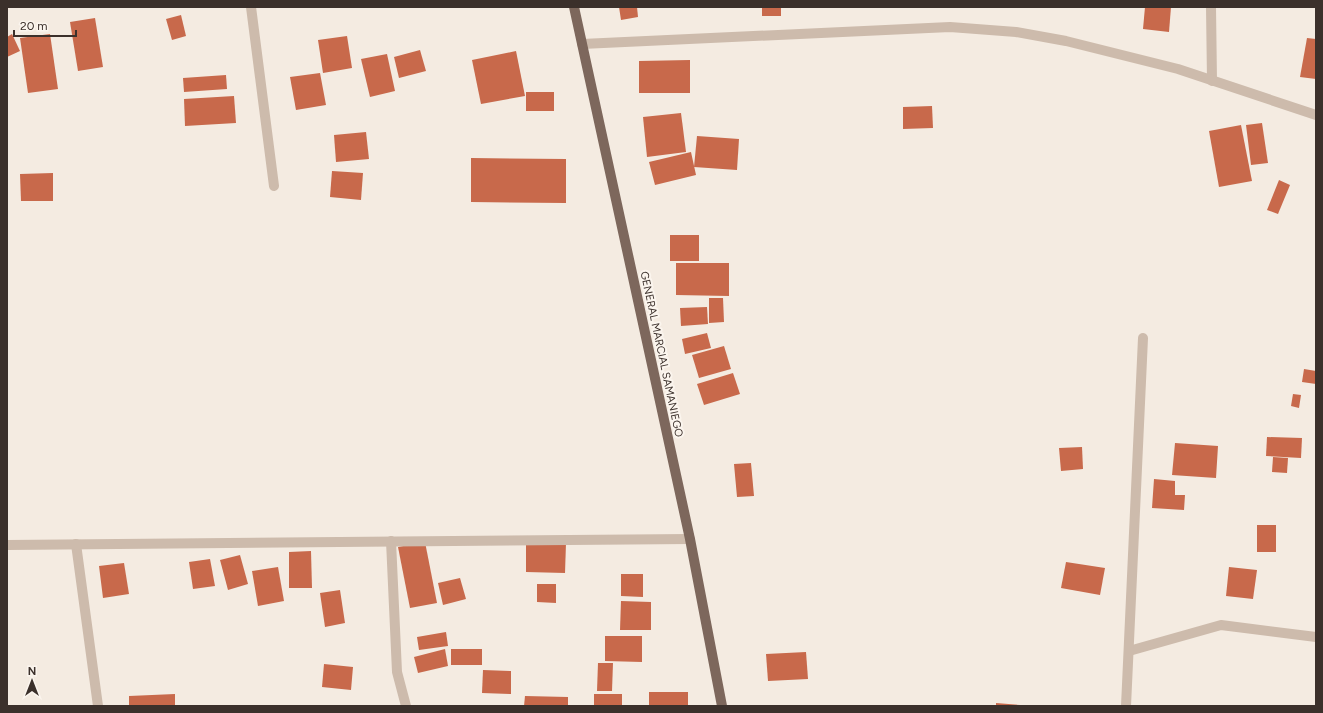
<svg xmlns="http://www.w3.org/2000/svg" width="1323" height="713" font-family="Figtree,sans-serif">
	<rect width="100%" height="100%" fill="#f4ebe1"/>
	<!-- building -->
	<g fill="#c8694b">
		<path d="M619,7H637L638,17L621,20Z"/>
		<rect x="762" y="7" width="19" height="9"/>
		<path d="M1145,7H1171L1169,32L1143,29Z"/>
		<path d="M181,15L186,36L172,40L166,19Z"/>
		<path d="M95,18L103,67L78,71L70,22Z"/>
		<path d="M12,34L20,51L7,57V37Z"/>
		<path d="M50,34L58,89L28,93L20,38Z"/>
		<path d="M347,36L352,68L323,73L318,40Z"/>
		<path d="M1307,38L1316,39V79L1300,77Z"/>
		<path d="M420,50L426,71L399,78L394,57Z"/>
		<path d="M516,51L525,96L481,104L472,60Z"/>
		<path d="M387,54L395,91L370,97L361,59Z"/>
		<path d="M690,60V93H639V61Z"/>
		<path d="M320,73L326,105L296,110L290,77Z"/>
		<path d="M226,75L227,89L184,92L183,78Z"/>
		<rect x="526" y="92" width="28" height="19"/>
		<path d="M234,96L236,123L185,126L184,99Z"/>
		<path d="M932,106L933,128L903,129V107Z"/>
		<path d="M681,113L686,152L647,157L643,117Z"/>
		<path d="M1262,123L1268,163L1251,165L1246,125Z"/>
		<path d="M1241,125L1252,181L1219,187L1209,131Z"/>
		<path d="M366,132L369,159L336,162L334,135Z"/>
		<path d="M697,136L739,139L737,170L694,167Z"/>
		<path d="M691,152L696,175L655,185L649,162Z"/>
		<path d="M471,158L566,159V203L471,202Z"/>
		<path d="M332,171L363,173L361,200L330,197Z"/>
		<path d="M53,173V201H21L20,174Z"/>
		<path d="M1279,180L1290,185L1278,214L1267,210Z"/>
		<rect x="670" y="235" width="29" height="26"/>
		<path d="M676,263H729V296L676,295Z"/>
		<path d="M709,298H723L724,322L709,323Z"/>
		<path d="M707,307L708,324L681,326L680,308Z"/>
		<path d="M707,333L711,348L685,354L682,339Z"/>
		<path d="M724,346L731,369L699,378L692,355Z"/>
		<path d="M1304,369L1316,371V384L1302,382Z"/>
		<path d="M733,373L740,394L704,405L697,384Z"/>
		<path d="M1293,394L1301,395L1299,408L1291,406Z"/>
		<path d="M1267,437L1302,438L1301,458L1266,456Z"/>
		<path d="M1175,443L1218,446L1216,478L1172,475Z"/>
		<path d="M1082,447L1083,469L1061,471L1059,448Z"/>
		<path d="M1273,457L1288,458L1287,473L1272,472Z"/>
		<path d="M751,463L754,496L737,497L734,464Z"/>
		<path d="M1154,479L1175,481V495H1185L1184,510L1152,508Z"/>
		<rect x="1257" y="525" width="19" height="27"/>
		<path d="M425,542L437,603L410,608L398,547Z"/>
		<path d="M526,543H566L565,573L526,572Z"/>
		<path d="M311,551L312,588H289V552Z"/>
		<path d="M240,555L248,584L228,590L220,560Z"/>
		<path d="M210,559L215,586L193,589L189,562Z"/>
		<path d="M1066,562L1105,568L1100,595L1061,588Z"/>
		<path d="M124,563L129,594L103,598L99,566Z"/>
		<path d="M278,567L284,601L258,606L252,571Z"/>
		<path d="M1229,567L1257,570L1253,599L1226,596Z"/>
		<path d="M621,574H643V597L621,596Z"/>
		<path d="M460,578L466,599L443,605L438,583Z"/>
		<path d="M537,584H556V603L537,602Z"/>
		<path d="M340,590L345,623L325,627L320,593Z"/>
		<path d="M621,601L651,602V630H620Z"/>
		<path d="M446,632L448,646L419,650L417,637Z"/>
		<path d="M605,636H642V662L605,661Z"/>
		<path d="M445,649L448,666L418,673L414,657Z"/>
		<rect x="451" y="649" width="31" height="16"/>
		<path d="M806,652L808,679L768,681L766,654Z"/>
		<path d="M598,663H613L612,691H597Z"/>
		<path d="M324,664L353,667L351,690L322,687Z"/>
		<path d="M483,670L511,671V694L482,693Z"/>
		<rect x="649" y="692" width="39" height="14"/>
		<path d="M175,694V706H129V696Z"/>
		<rect x="594" y="694" width="28" height="11"/>
		<path d="M525,696L568,697V706H524Z"/>
		<path d="M996,703L1020,705V706H996Z"/>
	</g>
	<g fill="none" stroke-linecap="round" stroke-linejoin="round">
		<!-- street -->
		<g stroke="#cdbbac" stroke-width="10">
			<path d="M251,7L274,186"/>
			<path d="M1211,7L1212,81"/>
			<path d="M582,44L950,27L1016,32L1066,41L1178,69L1316,115"/>
			<path d="M391,541L397,672L406,706"/>
			<path d="M76,544L98,706"/>
			<path d="M7,545L690,539"/>
			<path d="M1129,651L1221,625L1316,637"/>
			<path d="M1126,706L1143,338"/>
		</g>
		<!-- primary -->
		<path stroke="#7d675c" stroke-width="10" d="M574,7L690,539L722,706"/>
	</g>
	<g text-anchor="middle" stroke-width="4" stroke-linejoin="round" paint-order="stroke">
		<!-- street labels -->
		<g font-size="11" fill="#3b302b" stroke="#fbf5ee">
			<text transform="translate(662 354) rotate(78)" y="4">GENERAL MARCIAL SAMANIEGO</text>
		</g>
	</g>
	<!-- border -->
	<rect width="1323" height="713" fill="none" stroke="#3b302b" stroke-width="16"/>
	<!-- north arrow -->
	<g transform="translate(32 681)" stroke="#fbf5ee" stroke-width="3" paint-order="stroke">
	<path d="M0-3L7 15L0 10L-7 15Z" fill="#3b302b"/>
	<text y="-6" font-size="11" font-weight="bold" text-anchor="middle" fill="#3b302b">N</text>
	</g>
	<!-- scale -->
	<path d="M14 30v6h62v-6" fill="none" stroke="#3b302b" stroke-width="2"/>
	<text x="20" y="30" font-size="12" fill="#3b302b" stroke="#fbf5ee" stroke-width="3" paint-order="stroke">20 m</text>
</svg>
